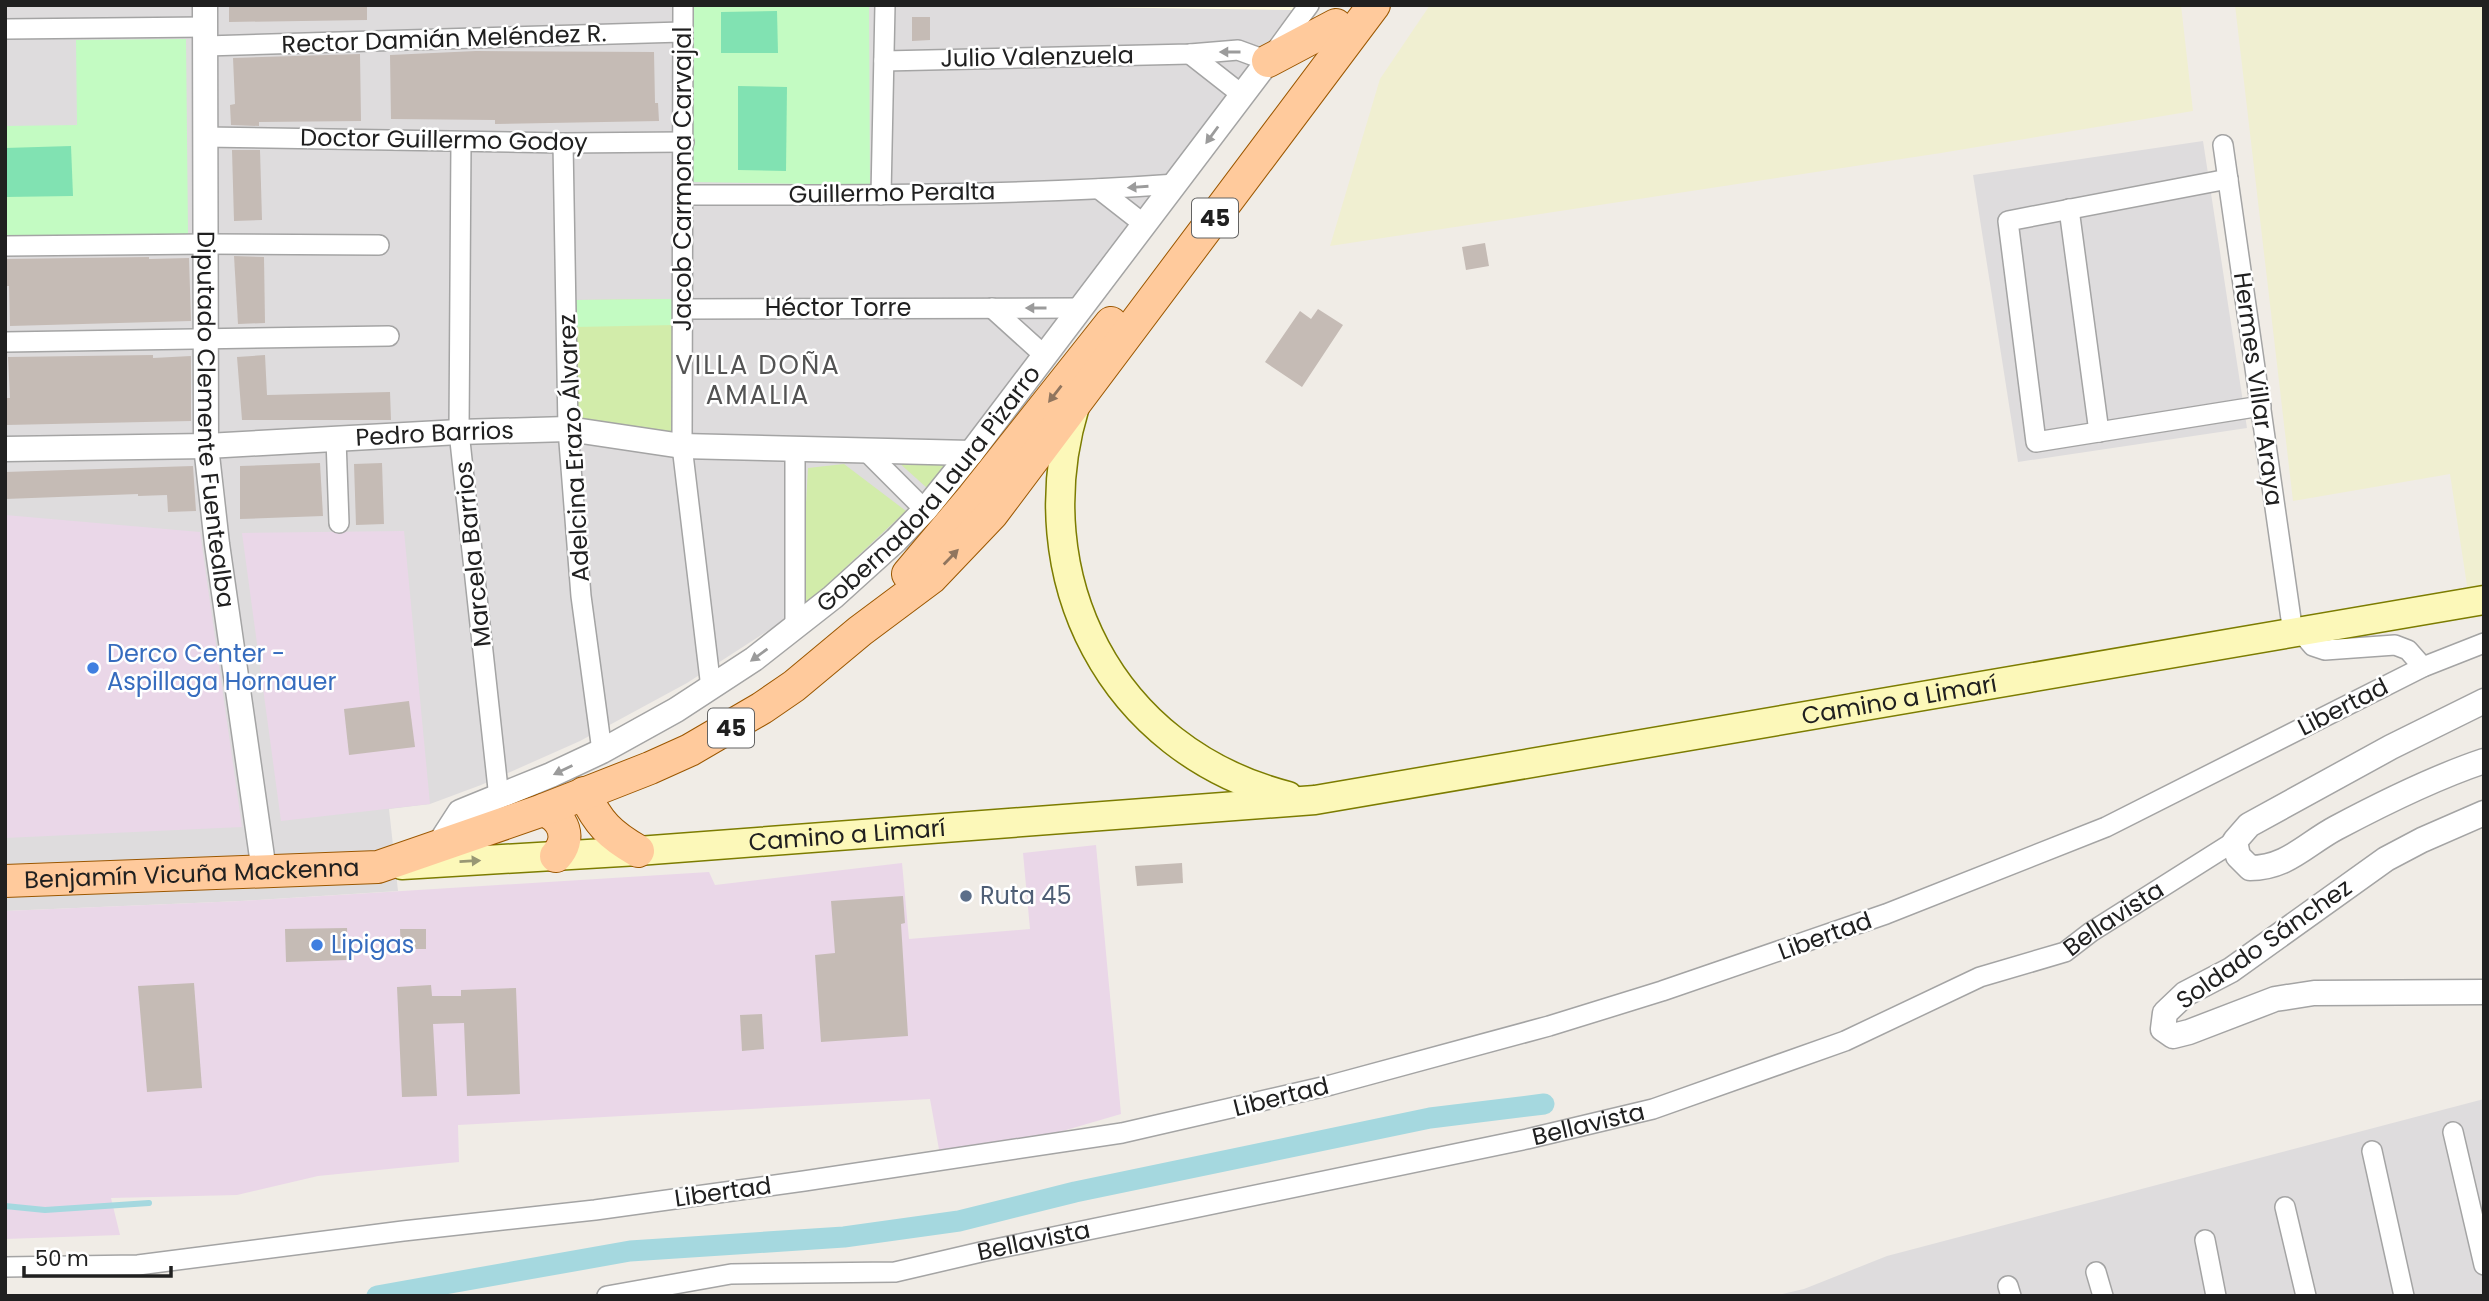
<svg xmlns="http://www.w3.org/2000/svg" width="2489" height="1301" font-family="Poppins,sans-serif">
	<rect width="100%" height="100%" fill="#f0ece6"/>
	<!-- residential -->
	<g fill="#dedcdd">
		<path d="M5,5H1296L953,459L890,528L800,610L687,683L580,741L481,785L430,804L389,809L398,891L241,901L5,911Z"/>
		<path d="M2203,141L2247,428L2018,462L1973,175Z"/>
		<path d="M2484,1099V1296H1774L1804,1289L1887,1256Z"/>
	</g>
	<!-- industrial -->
	<g fill="#ead7e8">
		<path d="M5,515L200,532L242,827L5,838Z"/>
		<path d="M404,531L430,804L281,821L242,533Z"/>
		<path d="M1096,845L1121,1114L1025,1142L940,1155L930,1099L458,1125L459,1162L318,1176L237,1195L111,1198L120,1235L5,1239V911L241,901L709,872L715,885L902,863L909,939L1030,929L1023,853Z"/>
	</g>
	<!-- education -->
	<path fill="#fffce0" d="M944,5H1296L1293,10Z"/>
	<!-- farmland -->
	<g fill="#f0efd1">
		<path d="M1430,5H2181L2193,111L1941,153L1330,246L1380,79Z"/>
		<path d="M2235,5H2484V590L2468,592L2450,474L2293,501Z"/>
	</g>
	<!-- grass -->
	<g fill="#d2ecaa">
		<path d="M674,299V435L578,422L576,300Z"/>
		<path d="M953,459L927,488L896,460Z"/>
		<path d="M844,464L906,511L800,610L808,468Z"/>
	</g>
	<!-- park -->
	<g fill="#c3fbc2">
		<path d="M692,5H869L870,185L693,182Z"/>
		<path d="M186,39L188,234L5,236V126L77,125L76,40Z"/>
		<path d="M674,299V325L576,327V300Z"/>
	</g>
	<!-- pitch -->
	<g fill="#81e2b2">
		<path d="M777,11L778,53H721V12Z"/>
		<path d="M738,86L787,87L786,171L738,170Z"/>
		<path d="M71,146L73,196L5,197V148Z"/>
	</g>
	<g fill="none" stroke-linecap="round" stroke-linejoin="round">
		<!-- stream -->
		<path stroke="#a5d8df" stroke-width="6" d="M5,1206L45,1210L149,1203"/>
		<!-- canal -->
		<path stroke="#a5d8df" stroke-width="21" d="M377,1296L630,1251L844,1237L959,1221L1075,1192L1430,1118L1544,1104"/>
	</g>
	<!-- building -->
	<g fill="#c5bbb5">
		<path d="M229,5H367V20L229,22Z"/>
		<path d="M912,17H930V40L912,41Z"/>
		<path d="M476,51L654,52L655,103H658L659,121L495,124V120L391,119L390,55Z"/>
		<path d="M360,54L361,121L259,122V126L231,125L230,105L235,104L233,58Z"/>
		<path d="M232,150H260L262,220L234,221Z"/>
		<path d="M1485,243L1489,266L1466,270L1462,247Z"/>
		<path d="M234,256L264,257L265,323L238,324Z"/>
		<path d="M149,257V259L189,258L191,321L10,326L9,286H5V259Z"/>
		<path d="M1318,309L1343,325L1302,387L1265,362L1300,311L1311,319Z"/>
		<path d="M153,355V358L191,356V421L6,425L5,398H10L8,357Z"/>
		<path d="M265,355L267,395L390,392L391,420H242L237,357Z"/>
		<path d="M320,463L323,516L240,519V466Z"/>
		<path d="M382,463L384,524L356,525L354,464Z"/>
		<path d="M193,466L196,511L168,512L167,495L138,496V494L5,499V472Z"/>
		<path d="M409,701L415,747L349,755L344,709Z"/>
		<path d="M1182,863L1183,883L1137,886L1135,866Z"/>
		<path d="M903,896L905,923L901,924L908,1036L821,1042L815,955L835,953L831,901Z"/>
		<path d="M347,928L348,960L286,962L285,929Z"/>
		<path d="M400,929H426V949H401Z"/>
		<path d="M194,983L202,1088L147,1092L138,986Z"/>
		<path d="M431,985L432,996H461V990L516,988L520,1094L467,1096L464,1023L433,1024L437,1096L402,1097L397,987Z"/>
		<path d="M762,1014L764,1049L742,1051L740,1015Z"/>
	</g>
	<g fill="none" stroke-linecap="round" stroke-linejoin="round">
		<defs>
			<g id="minor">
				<path d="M683,5L682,446L711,688"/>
				<path d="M5,29L206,27"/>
				<path d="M206,46L682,32"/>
				<path d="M1190,54L1241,94"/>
				<path d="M884,61L1190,54L1238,50L1268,61L1309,5"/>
				<path d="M204,137L563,143L684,142"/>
				<path d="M461,142L459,432L499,798"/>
				<path d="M563,143L568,429L581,596L602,751"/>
				<path d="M2223,145L2293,633"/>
				<path d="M2228,179L2008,221L2036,442L2261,406"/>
				<path d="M1099,189L1145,225"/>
				<path d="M683,195C848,195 1012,196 1176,184"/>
				<path d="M881,195L885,5"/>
				<path d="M2069,209L2099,432"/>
				<path d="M5,246L207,244L379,245"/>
				<path d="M992,308L1045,356"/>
				<path d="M683,309L1081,308"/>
				<path d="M5,342L389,336"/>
				<path d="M336,439L339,523"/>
				<path d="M795,449V628"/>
				<path d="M865,450L925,510"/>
				<path d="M2301,632L2313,646L2325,650L2395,645L2408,650L2423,667"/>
				<path d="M2453,1132L2484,1265"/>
				<path d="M2372,1151L2404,1296"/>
				<path d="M2285,1207L2306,1296"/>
				<path d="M2205,1240L2216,1296"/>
				<path d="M5,1267L138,1265L403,1231L595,1210L804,1181L1122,1133L1331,1085L1549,1026L1662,991L1886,914L2106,827L2423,667L2484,643"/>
				<path d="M2096,1272L2103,1296"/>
				<path d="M2008,1286L2011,1296"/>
				<path id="s1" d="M607,1296L731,1274L895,1272L981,1252L1527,1139L1653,1109L1845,1041L1980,977L2065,952L2091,932L2235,841"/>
			</g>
			<g id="tertiary">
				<path id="s2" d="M205,5L206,446L217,544L264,871"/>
				<path id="s3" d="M5,449L207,446L459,432L568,429L682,446L971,453"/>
				<path d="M2484,701L2391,747L2249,825L2235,841L2238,856L2250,868C2287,868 2306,844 2336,828C2383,803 2433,778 2484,761"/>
				<path d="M2484,813L2422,840L2386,859L2231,970L2185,994L2165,1013L2163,1029L2173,1036L2189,1032L2275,999L2314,993L2484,992"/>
				<path id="s4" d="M438,846L460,812L551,775L602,751L676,710L754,659L833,597L896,540L925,510L971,453L1268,61"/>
			</g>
			<g id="secondary">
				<path d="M1075,406C1023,577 1111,751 1288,796"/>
				<path id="s5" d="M402,865L638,851L1315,800L2484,600"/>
			</g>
			<g id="primary">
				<path d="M1268,61L1336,25"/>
				<path d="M908,574L973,497L1111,323"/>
				<path d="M584,793C598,823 610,835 638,851"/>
				<path d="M543,810C564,817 572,839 556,856"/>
				<path id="s6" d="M5,881L378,867L543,810L650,768L690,750L762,708L794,686L860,631L931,578L992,514L1374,5"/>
			</g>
		</defs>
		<!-- minor casing -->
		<use href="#minor" stroke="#a4a4a4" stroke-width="22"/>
		<!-- tertiary casing -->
		<use href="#tertiary" stroke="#a4a4a4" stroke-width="27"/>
		<!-- secondary casing -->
		<use href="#secondary" stroke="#7c7c01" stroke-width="31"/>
		<!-- primary casing -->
		<use href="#primary" stroke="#9b5700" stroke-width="34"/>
		<!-- minor -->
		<use href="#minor" stroke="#fff" stroke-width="19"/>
		<!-- tertiary -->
		<use href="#tertiary" stroke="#fff" stroke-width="24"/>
		<!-- secondary -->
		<use href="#secondary" stroke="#fcf8b9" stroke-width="28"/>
		<!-- primary -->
		<use href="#primary" stroke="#ffca9c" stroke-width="32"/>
	</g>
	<!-- one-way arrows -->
	<defs><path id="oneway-solid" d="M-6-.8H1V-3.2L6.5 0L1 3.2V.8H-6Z" transform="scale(1.75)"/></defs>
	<g fill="#9b9b9b">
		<use href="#oneway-solid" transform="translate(1230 52) rotate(-180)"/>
		<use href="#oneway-solid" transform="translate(1212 135) rotate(126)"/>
		<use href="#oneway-solid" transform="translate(1138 187) rotate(176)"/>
		<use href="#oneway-solid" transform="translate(1036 308) rotate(-180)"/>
		<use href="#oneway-solid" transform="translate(759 655) rotate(144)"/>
		<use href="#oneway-solid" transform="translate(563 770) rotate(154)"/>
	</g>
	<g fill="#90755e">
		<use href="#oneway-solid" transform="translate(1055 394) rotate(128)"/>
		<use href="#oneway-solid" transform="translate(951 557) rotate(-46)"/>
	</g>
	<use fill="#999774" href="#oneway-solid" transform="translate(470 861) rotate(-3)"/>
	<!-- markers -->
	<g fill="#3f7fe0" stroke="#fff" stroke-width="2.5">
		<circle cx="93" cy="668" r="7"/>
		<circle cx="317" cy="945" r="7"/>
	</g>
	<circle fill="#5c6f8a" stroke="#fff" stroke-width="2.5" cx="966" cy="896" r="7"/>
	<g text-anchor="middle" stroke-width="5" stroke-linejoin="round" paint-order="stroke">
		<!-- shield labels -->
		<g fill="#fff" stroke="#636363" stroke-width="2">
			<rect x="1192" y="198.5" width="46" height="39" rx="5"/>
			<rect x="708" y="708.5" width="46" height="39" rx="5"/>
		</g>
		<g font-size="23" font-weight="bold" fill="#202020">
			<text x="1215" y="226">45</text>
			<text x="731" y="736">45</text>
		</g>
		<!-- street labels -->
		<g font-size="24" fill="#202020" stroke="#fff">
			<text transform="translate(444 39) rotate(-2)" y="8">Rector Damián Meléndez R.</text>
			<text transform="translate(1037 57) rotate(-1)" y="8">Julio Valenzuela</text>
			<text transform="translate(444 140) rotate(1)" y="8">Doctor Guillermo Godoy</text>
			<text transform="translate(683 179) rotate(-90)" y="8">Jacob Carmona Carvajal</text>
			<text transform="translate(892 193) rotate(-1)" y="8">Guillermo Peralta</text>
			<text x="838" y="316">Héctor Torre</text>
			<text transform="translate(2258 389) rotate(82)" y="8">Hermes Villar Araya</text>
			<text dy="8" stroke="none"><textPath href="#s2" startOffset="415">Diputado Clemente Fuentealba</textPath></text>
			<text dy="8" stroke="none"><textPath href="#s3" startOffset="430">Pedro Barrios</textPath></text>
			<text transform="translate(574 448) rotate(-93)" y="8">Adelcina Erazo Álvarez</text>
			<text dy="8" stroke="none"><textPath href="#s4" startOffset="618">Gobernadora Laura Pizarro</textPath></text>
			<text transform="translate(473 554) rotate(-96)" y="8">Marcela Barrios</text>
			<text dy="8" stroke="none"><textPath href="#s5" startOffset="1508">Camino a Limarí</textPath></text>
			<text transform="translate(2343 707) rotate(-27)" y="8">Libertad</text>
			<text dy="8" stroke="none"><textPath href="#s5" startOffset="446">Camino a Limarí</textPath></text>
			<text dy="8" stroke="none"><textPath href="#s6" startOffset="187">Benjamín Vicuña Mackenna</textPath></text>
			<text dy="8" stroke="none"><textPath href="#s1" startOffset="1566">Bellavista</textPath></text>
			<text transform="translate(1825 936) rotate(-20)" y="8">Libertad</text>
			<text transform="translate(2264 944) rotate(-35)" y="8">Soldado Sánchez</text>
			<text transform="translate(1281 1097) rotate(-14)" y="8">Libertad</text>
			<text dy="8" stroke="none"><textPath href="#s1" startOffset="999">Bellavista</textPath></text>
			<text transform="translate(723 1192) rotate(-8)" y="8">Libertad</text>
			<text dy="8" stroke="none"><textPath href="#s1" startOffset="432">Bellavista</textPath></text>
		</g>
		<!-- shop labels -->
		<g font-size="24" fill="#366cbe" stroke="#fff" text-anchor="start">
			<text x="107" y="662">Derco Center -<tspan x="107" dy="28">Aspillaga Hornauer</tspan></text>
			<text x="331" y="953">Lipigas</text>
		</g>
		<!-- service labels -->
		<g font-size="24" fill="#4e5e75" stroke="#fff" text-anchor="start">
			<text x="980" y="904">Ruta 45</text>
		</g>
		<!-- neighbourhood labels -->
		<g font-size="26" letter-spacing="2" fill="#535353" stroke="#fff">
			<text x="758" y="374">VILLA DOÑA<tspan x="758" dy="30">AMALIA</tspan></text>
		</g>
	</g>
	<!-- border -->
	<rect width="2489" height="1301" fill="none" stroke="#202020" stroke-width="14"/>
	<!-- scale -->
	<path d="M24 1266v10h147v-10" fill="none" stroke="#202020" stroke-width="3.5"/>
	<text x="35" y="1266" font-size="21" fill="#202020" stroke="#ffffff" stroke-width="5" paint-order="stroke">50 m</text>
</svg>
